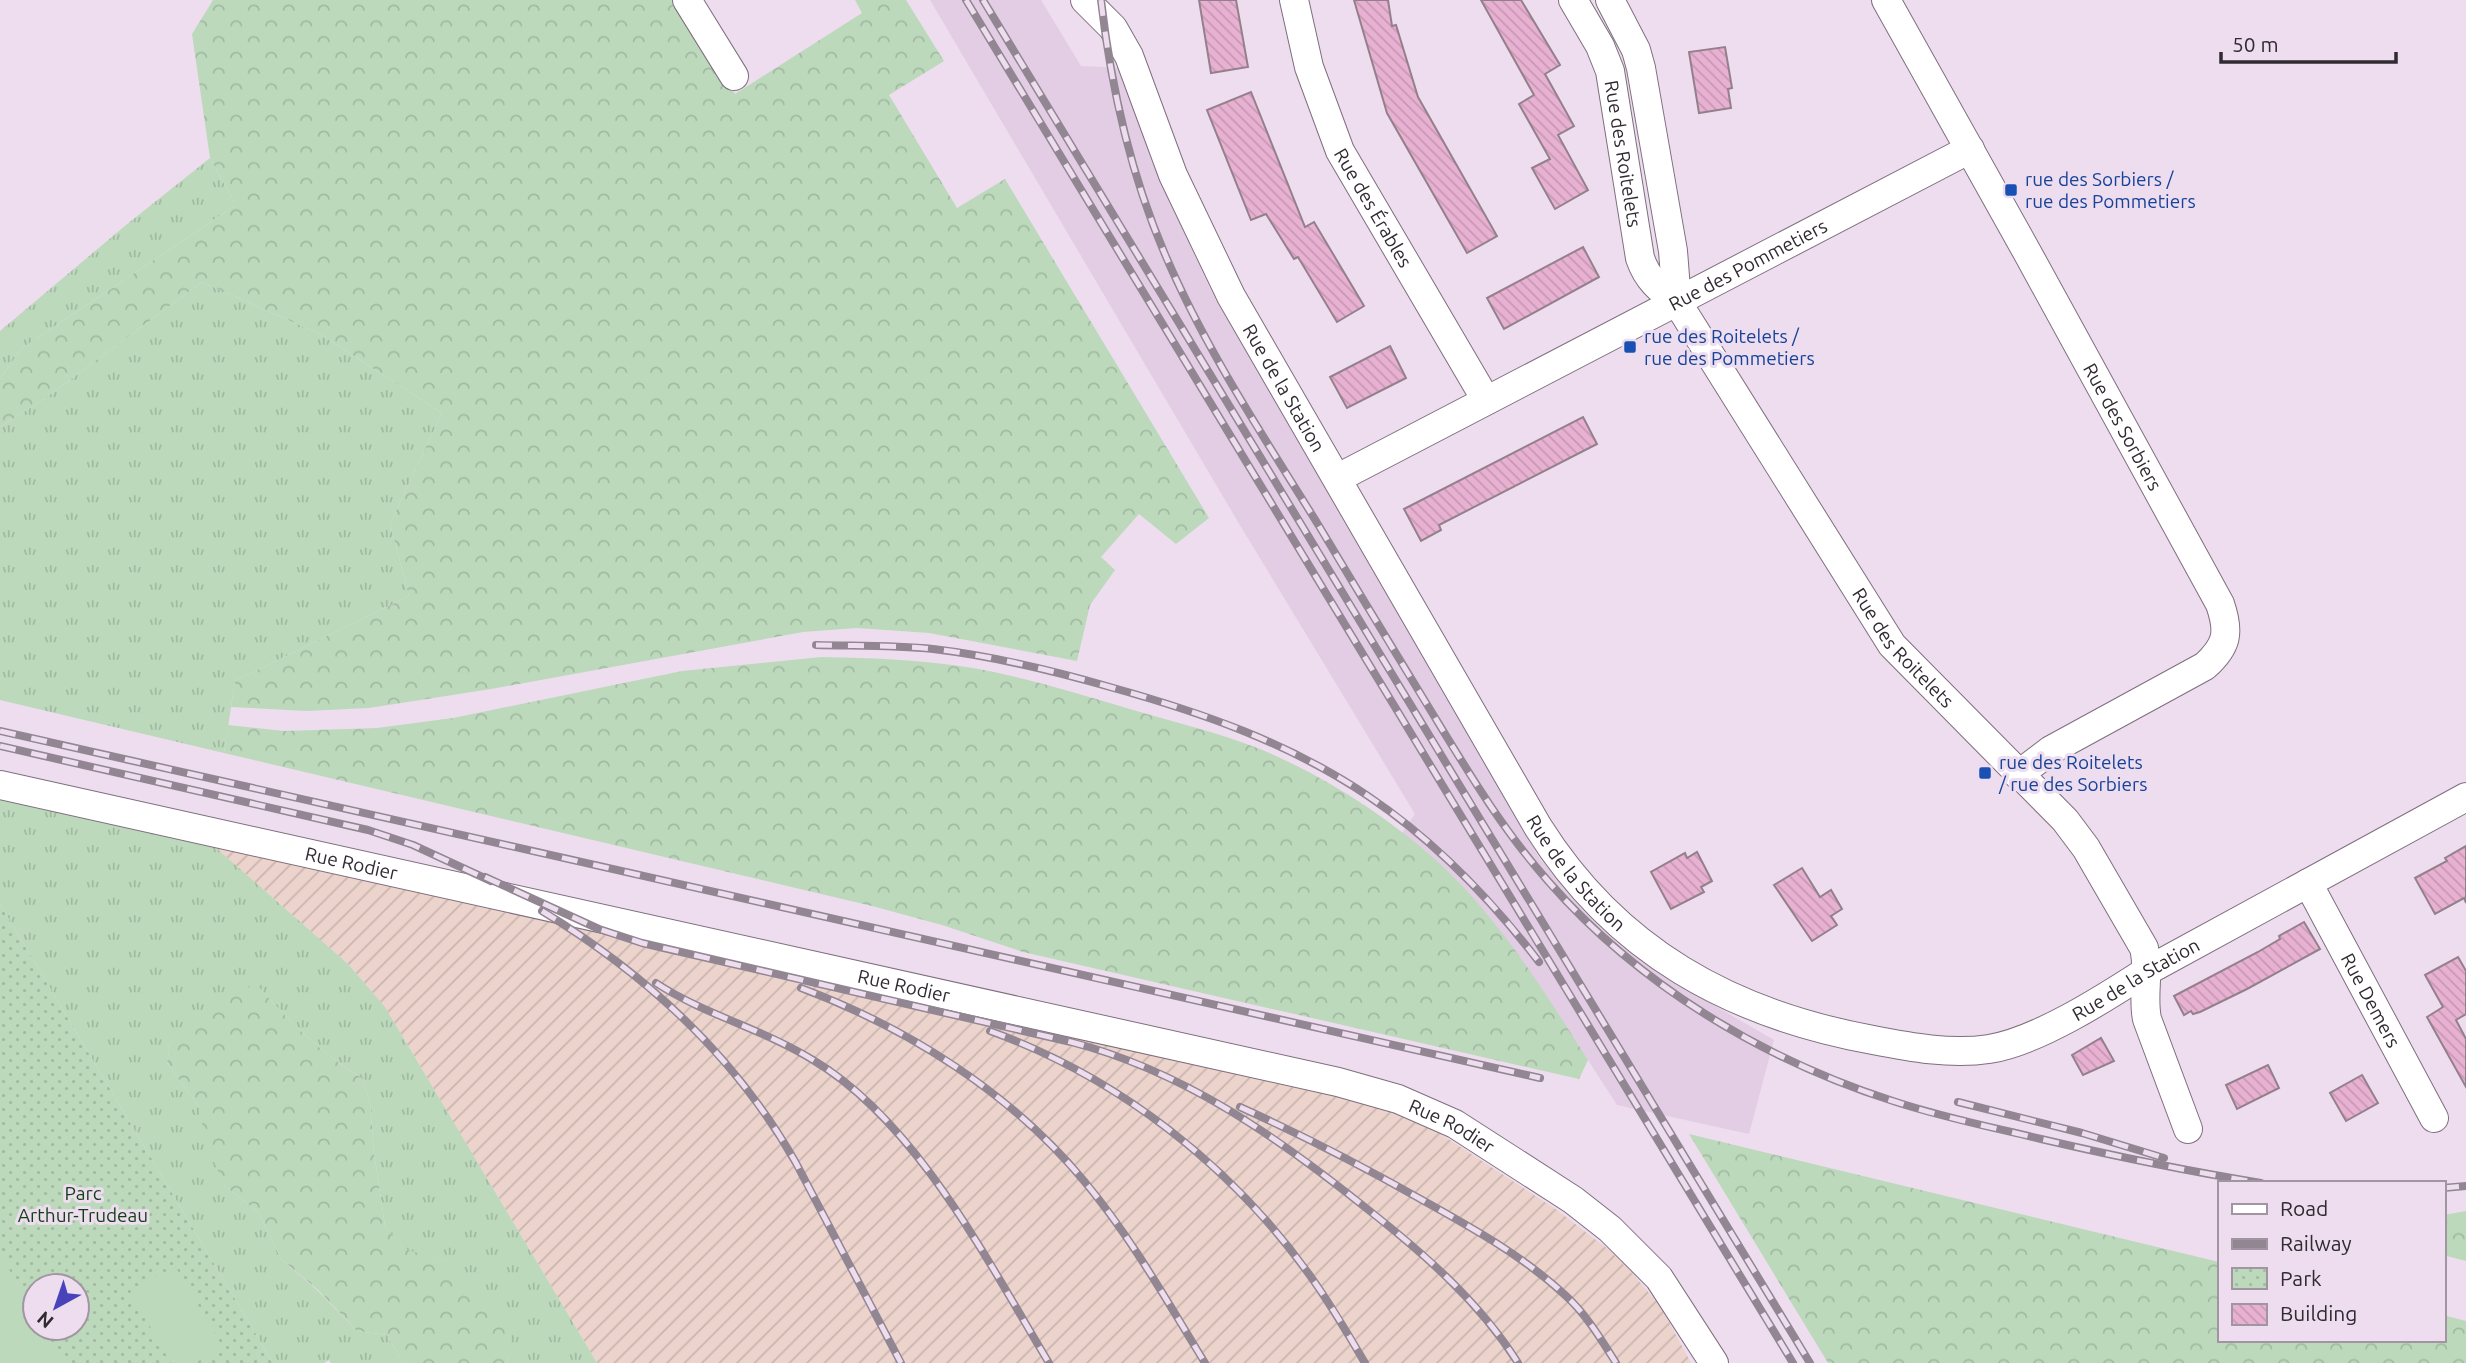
<svg xmlns="http://www.w3.org/2000/svg" width="2466" height="1363" font-family="Ubuntu,sans-serif">
	<defs>
		<pattern id="industrial-furrows" width="10" height="10" patternUnits="userSpaceOnUse" patternTransform="scale(1.75)"><rect width="10" height="10" fill="#ecd3cc"/><path d="M-1 1l2-2M0 10L10 0M9 11l2-2" fill="none" stroke="#cbb5b0"/></pattern>
		<pattern id="grass-tufts" width="24" height="20" patternUnits="userSpaceOnUse" patternTransform="scale(1.75)"><rect width="24" height="20" fill="#bcd9bc"/><path d="M3 7l-1-3M5 7V3M7 7l1-3M15 17l-1-3M17 17v-4M19 17l1-3" fill="none" stroke="#a2baa2"/></pattern>
		<pattern id="forest-crowns" width="20" height="18" patternUnits="userSpaceOnUse" patternTransform="scale(1.75)"><rect width="20" height="18" fill="#bcd9bc"/><path d="M2 6a3 3 0 1 1 6 0M12 15a3 3 0 1 1 6 0" fill="none" stroke="#a2baa2"/></pattern>
		<pattern id="park-dots" width="8" height="8" patternUnits="userSpaceOnUse" patternTransform="scale(1.75)"><rect width="8" height="8" fill="#bcd9bc"/><path d="M2 2h.1M6 6h.1" fill="none" stroke="#a2baa2" stroke-width="1.8" stroke-linecap="round"/></pattern>
		<pattern id="building-back-hatch" width="6" height="6" patternUnits="userSpaceOnUse" patternTransform="scale(1.75)"><rect width="6" height="6" fill="#e8b1d2"/><path d="M-1 5l2 2M0 0l6 6M5-1l2 2" fill="none" stroke="#c798b5"/></pattern>
	</defs>
	<rect width="100%" height="100%" fill="#ede"/>
	<!-- built -->
	<path fill="#e3cde4" d="M930,0H1041L1081,66L1123,68L1151,160L1212,293L1540,859L1598,922L1667,978L1774,1040L1749,1134L1617,1105L1548,998L1487,914L1438,863L1402,833L1415,814L1238,522Z"/>
	<!-- industrial -->
	<path fill="url(#industrial-furrows)" d="M215,847L1200,1064L1376,1106L1433,1129L1557,1210L1609,1250L1632,1273L1661,1307L1691,1363H597L385,1007L348,964Z"/>
	<!-- grass -->
	<g fill="url(#grass-tufts)">
		<path d="M210,158L236,205L21,349L0,379V331L126,225Z"/>
		<path d="M202,282L320,334L442,413L390,524L409,596L235,681L224,753L0,700V427L44,399Z"/>
		<path d="M0,799L215,847L348,964L385,1007L597,1363H505L510,1357L445,1261L408,1251L385,1226L374,1153L370,1103L362,1078C320,1053 288,1020 256,984L170,1044L167,1063L198,1105L225,1186L258,1212L281,1259L317,1290L357,1331L387,1335L403,1363H331L329,1360L324,1363H273L0,904Z"/>
	</g>
	<!-- forest -->
	<g fill="url(#forest-crowns)">
		<path d="M213,0H676L735,94L862,13L855,0H906L944,61L889,95L957,208L1005,179L1209,518L1176,544L1139,514L1101,557L1115,570L1090,605L1077,661L929,633L857,628L803,632L491,689L369,708L307,711L231,707L235,681L409,596L390,524L442,413L320,334L202,282L44,399L0,427V379L21,349L236,205L210,158L192,34Z"/>
		<path d="M821,657C874,658 927,660 979,669C1031,679 1082,695 1133,710C1175,722 1219,733 1260,749C1324,776 1386,815 1438,862C1499,918 1544,991 1588,1060L1579,1079L1023,952L942,925L872,906L224,753L228,725L284,731L377,728L453,718L682,671Z"/>
		<path d="M256,984C288,1020 320,1053 362,1078L370,1103L374,1153L385,1226L408,1250L445,1261L470,1282L510,1332V1357L505,1363H403L387,1335L357,1331L318,1290L281,1259L258,1212L225,1186L208,1149L198,1105L167,1063L170,1044L243,988Z"/>
		<path d="M1689,1134L2219,1262V1340H2443V1315L2466,1321V1363H1828Z"/>
		<path d="M2466,1211V1261L2443,1255V1219L2444,1215Z"/>
	</g>
	<!-- park -->
	<path fill="url(#park-dots)" fill-rule="evenodd" d="M0,904L273,1363H0ZM35,1286H77V1328H35Z"/>
	<!-- pitch -->
	<g fill="#bcd9bc">
		<path d="M0,1254L35,1314V1328H43L64,1363H0Z"/>
		<path d="M175,1266L223,1347L195,1363H171L130,1292Z"/>
	</g>
	<!-- building -->
	<g fill="url(#building-back-hatch)" stroke="#94808b" stroke-width="2">
		<path d="M1199,0H1236L1248,67L1211,73Z"/>
		<path d="M1354,0H1388L1392,26L1396,25L1418,97L1497,236L1467,253L1387,113Z"/>
		<path d="M1481,0H1521L1560,65L1545,74L1574,126L1558,135L1588,190L1555,209L1532,168L1550,159L1519,104L1534,95Z"/>
		<path d="M1725,47L1732,88L1728,89L1731,108L1699,113L1689,52Z"/>
		<path d="M1251,92L1305,227L1314,222L1364,306L1337,322L1298,257L1294,259L1266,214L1251,220L1207,110Z"/>
		<path d="M1583,247L1599,277L1504,329L1487,298Z"/>
		<path d="M1390,346L1406,378L1347,408L1330,377Z"/>
		<path d="M1583,417L1597,444L1439,525L1441,530L1421,541L1404,509Z"/>
		<path d="M2466,846V903L2464,898L2435,914L2415,878L2447,861L2445,858Z"/>
		<path d="M1697,852L1712,881L1701,887L1704,892L1671,909L1651,872L1685,853L1687,858Z"/>
		<path d="M1802,868L1820,897L1831,890L1842,909L1831,916L1837,925L1812,941L1774,885Z"/>
		<path d="M2304,922L2320,949L2247,989L2200,1012L2193,1014L2191,1011L2184,1015L2174,996L2258,952L2280,939L2279,936Z"/>
		<path d="M2458,957L2466,971V1014L2456,1020L2466,1039V1087L2427,1017L2443,1007L2425,975Z"/>
		<path d="M2101,1038L2114,1061L2083,1075L2072,1055Z"/>
		<path d="M2268,1065L2279,1088L2237,1109L2226,1085Z"/>
		<path d="M2362,1075L2378,1103L2346,1121L2330,1093Z"/>
	</g>
	<g fill="none" stroke-linecap="round" stroke-linejoin="round">
		<defs>
			<g id="street">
				<path d="M687,0L734,76"/>
				<path id="s1" d="M1085,0L1113,28L1129,56L1173,175L1231,296L1538,827C1616,951 1731,1014 1873,1040C1909,1047 1951,1055 1989,1049C2036,1042 2105,998 2145,972L2466,797"/>
				<path id="s2" d="M1294,0L1309,67L1340,151L1486,400"/>
				<path id="s3" d="M1573,0L1600,46L1610,71L1640,258C1647,279 1660,290 1677,302L1892,645L2065,820L2086,848L2144,948C2150,971 2142,995 2147,1019L2188,1129"/>
				<path d="M1610,0L1636,50L1641,68L1673,251L1677,302"/>
				<path id="s4" d="M1886,0L2027,252L2220,604C2230,633 2227,646 2205,666L2051,750L2018,775"/>
				<path id="s5" d="M1338,478L1970,149"/>
				<path id="s6" d="M0,785L1338,1082L1398,1099L1455,1124L1573,1200L1610,1229L1659,1278L1714,1363"/>
				<path id="s7" d="M2308,883L2434,1118"/>
			</g>
		</defs>
		<!-- street casing -->
		<use href="#street" stroke="#7e6f7e" stroke-width="30"/>
		<!-- street -->
		<use href="#street" stroke="#fff" stroke-width="28"/>
		<defs>
			<g id="rail">
				<path d="M966,0L1793,1363"/>
				<path d="M983,0L1810,1363"/>
				<path d="M1101,0C1111,87 1130,172 1164,252C1205,349 1264,437 1319,526C1356,588 1393,649 1431,711C1467,770 1502,829 1548,881C1639,985 1762,1059 1893,1101C1941,1117 1991,1127 2041,1139C2114,1156 2187,1171 2261,1183"/>
				<path d="M816,645C855,646 895,645 933,649C993,656 1051,670 1110,687C1200,712 1290,743 1368,796C1435,841 1490,898 1539,962"/>
				<path d="M0,731L1540,1078"/>
				<path d="M0,746L368,830L413,845L491,881"/>
				<path d="M485,877L599,929L642,943L1071,1042C1183,1071 1276,1136 1366,1208C1423,1253 1479,1301 1518,1363"/>
				<path d="M542,911C646,974 736,1057 796,1163L901,1363"/>
				<path d="M656,983C705,1015 763,1029 813,1060C917,1122 988,1262 1049,1363"/>
				<path d="M801,988C908,1028 1011,1093 1084,1181C1131,1237 1167,1301 1205,1363"/>
				<path d="M990,1031C1118,1077 1232,1166 1311,1277C1331,1305 1348,1334 1365,1363"/>
				<path d="M1958,1102L2082,1133L2164,1158"/>
				<path d="M1240,1107C1302,1135 1364,1167 1424,1201C1474,1229 1523,1256 1565,1295C1586,1314 1601,1339 1616,1363"/>
				<path d="M2443,1188L2466,1186"/>
			</g>
		</defs>
		<!-- rail casing -->
		<use href="#rail" stroke="#918692" stroke-width="8"/>
		<!-- rail -->
		<use href="#rail" stroke="#ede" stroke-width="5" stroke-dasharray="16" stroke-linecap="butt"/>
	</g>
	<!-- markers -->
	<g fill="#1a4fb4" stroke="#ede" stroke-width="2.5">
		<rect x="2004" y="183" width="14" height="14" rx="3.5"/>
		<rect x="1623" y="340" width="14" height="14" rx="3.5"/>
		<rect x="1978" y="766" width="14" height="14" rx="3.5"/>
	</g>
	<g text-anchor="middle" stroke-width="6" stroke-linejoin="round" paint-order="stroke">
		<!-- street labels -->
		<g font-size="19" fill="#302a31" stroke="#ede">
			<text dy="7" stroke="none"><textPath href="#s3" startOffset="164">Rue des Roitelets</textPath></text>
			<text dy="7" stroke="none"><textPath href="#s2" startOffset="224">Rue des Érables</textPath></text>
			<text dy="7" stroke="none"><textPath href="#s5" startOffset="462">Rue des Pommetiers</textPath></text>
			<text dy="7" stroke="none"><textPath href="#s1" startOffset="439">Rue de la Station</textPath></text>
			<text dy="7" stroke="none"><textPath href="#s4" startOffset="488">Rue des Sorbiers</textPath></text>
			<text dy="7" stroke="none"><textPath href="#s3" startOffset="742">Rue des Roitelets</textPath></text>
			<text dy="7" stroke="none"><textPath href="#s6" startOffset="360">Rue Rodier</textPath></text>
			<text dy="7" stroke="none"><textPath href="#s1" startOffset="1006">Rue de la Station</textPath></text>
			<text dy="7" stroke="none"><textPath href="#s1" startOffset="1636">Rue de la Station</textPath></text>
			<text dy="7" stroke="none"><textPath href="#s6" startOffset="926">Rue Rodier</textPath></text>
			<text dy="7" stroke="none"><textPath href="#s7" startOffset="133">Rue Demers</textPath></text>
			<text dy="7" stroke="none"><textPath href="#s6" startOffset="1493">Rue Rodier</textPath></text>
		</g>
		<!-- transit labels -->
		<g font-size="19" fill="#164399" stroke="#ede" text-anchor="start">
			<text x="2025" y="186">rue des Sorbiers /<tspan x="2025" dy="22">rue des Pommetiers</tspan></text>
			<text x="1644" y="343">rue des Roitelets /<tspan x="1644" dy="22">rue des Pommetiers</tspan></text>
			<text x="1999" y="769">rue des Roitelets<tspan x="1999" dy="22">/ rue des Sorbiers</tspan></text>
		</g>
		<!-- park labels -->
		<g font-size="19" fill="#113f16" stroke="#ede">
			<text x="83" y="1200">Parc<tspan x="83" dy="22">Arthur-Trudeau</tspan></text>
		</g>
	</g>
	<!-- legend -->
	<rect x="2218" y="1181" width="228" height="161" fill="#eeddee" stroke="#a295a2" stroke-width="2"/>
	<rect x="2232" y="1204" width="35" height="10" fill="#ffffff" stroke="#a295a2" stroke-width="2"/>
	<text x="2280" y="1216" font-size="21" fill="#302a31">Road</text>
	<rect x="2232" y="1239" width="35" height="10" fill="#918692" stroke="#a295a2" stroke-width="2"/>
	<text x="2280" y="1251" font-size="21" fill="#302a31">Railway</text>
	<rect x="2232" y="1268" width="35" height="21" fill="url(#park-dots)" stroke="#a295a2" stroke-width="2"/>
	<text x="2280" y="1286" font-size="21" fill="#302a31">Park</text>
	<rect x="2232" y="1304" width="35" height="21" fill="url(#building-back-hatch)" stroke="#a295a2" stroke-width="2"/>
	<text x="2280" y="1321" font-size="21" fill="#302a31">Building</text>
	<!-- north arrow -->
	<g transform="translate(56 1307) rotate(220)"><circle r="33" fill="#eeddee" stroke="#a295a2" stroke-width="2"/>
	<path d="M0-5L12 26L0 18L-12 26Z" fill="#4943ba"/>
	<text y="-10" font-size="19" font-weight="bold" text-anchor="middle" fill="#302a31">N</text>
	</g>
	<!-- scale -->
	<path d="M2221 52v10h175v-10" fill="none" stroke="#302a31" stroke-width="3.5"/>
	<text x="2232" y="52" font-size="21" fill="#302a31" stroke="#eeddee" stroke-width="5" paint-order="stroke">50 m</text>
</svg>
